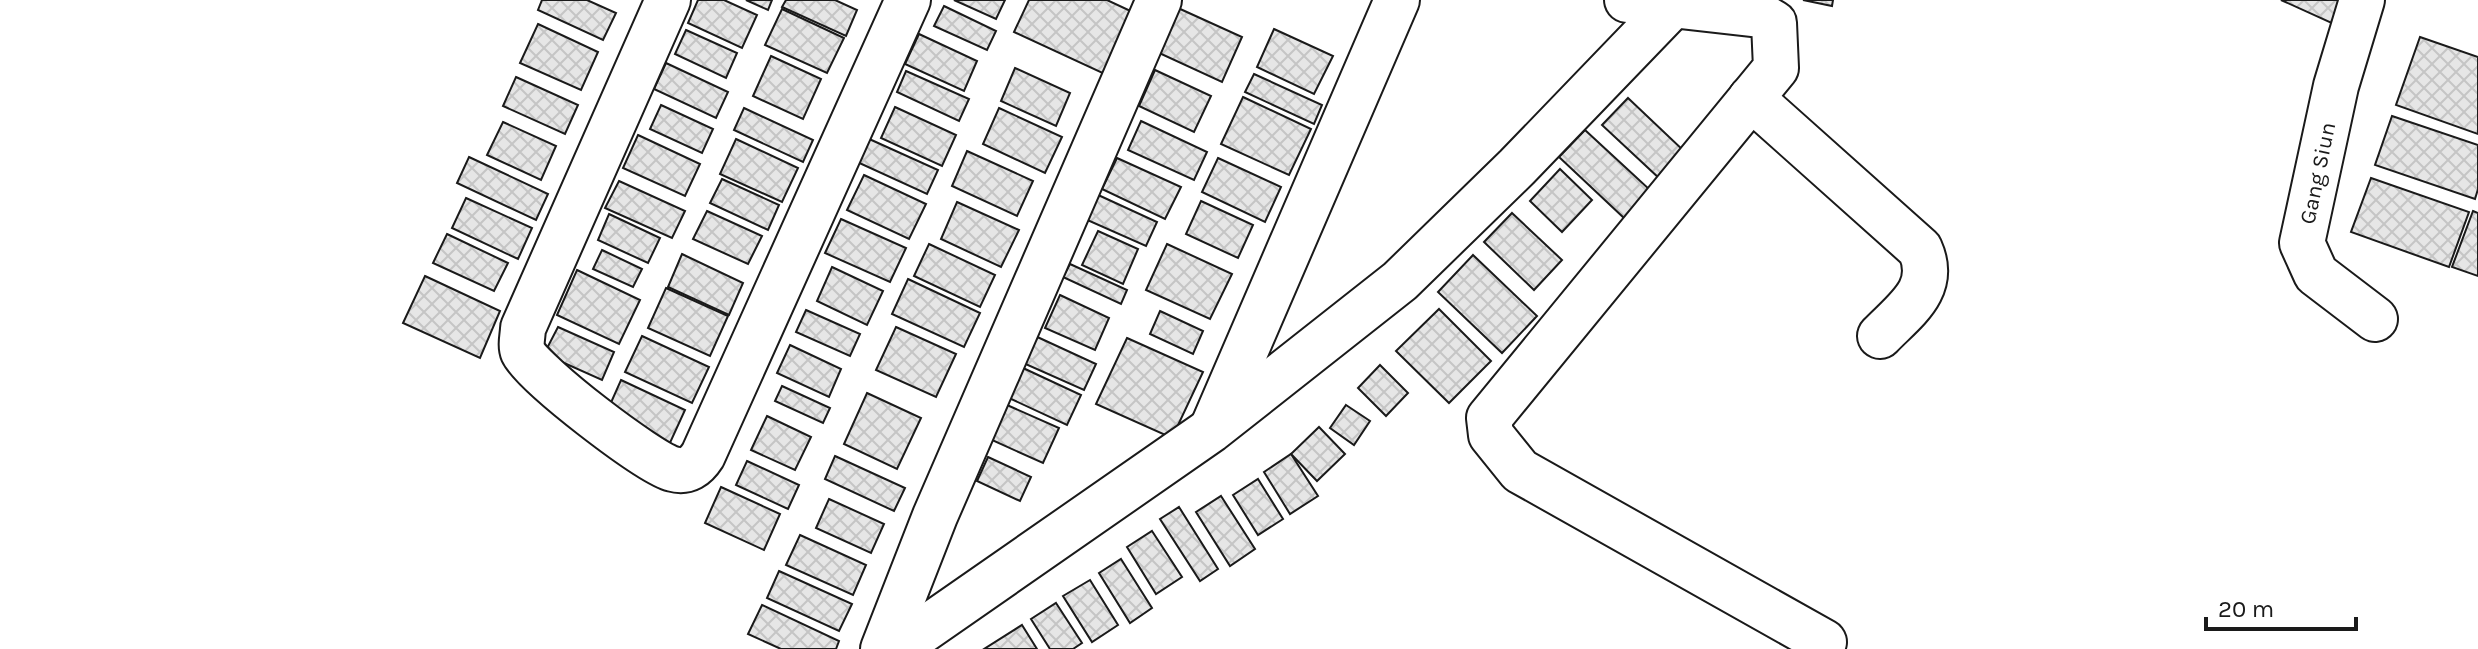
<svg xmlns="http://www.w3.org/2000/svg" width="2478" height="649" font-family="Karla,sans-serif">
	<defs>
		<pattern id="building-cross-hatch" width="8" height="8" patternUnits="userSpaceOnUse" patternTransform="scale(2)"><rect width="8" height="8" fill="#e6e6e6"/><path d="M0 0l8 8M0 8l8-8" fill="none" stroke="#c5c5c5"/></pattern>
	</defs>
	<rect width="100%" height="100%" fill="#fff"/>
	<!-- building -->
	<g fill="url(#building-cross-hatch)" stroke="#1a1a1a" stroke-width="2">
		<path d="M542,0H587L616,13L603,40L538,10Z"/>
		<path d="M698,0H724L757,15L742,48L688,23Z"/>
		<path d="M746,0H772L768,10Z"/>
		<path d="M786,0H835L857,10L846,36L782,7Z"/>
		<path d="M954,0H1005L996,19Z"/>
		<path d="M1029,0H1107L1137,14L1109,76L1014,32Z"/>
		<path d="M1803,0H1833L1832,6Z"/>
		<path d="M2281,0H2347L2336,25Z"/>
		<path d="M944,6L996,31L987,50L934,26Z"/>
		<path d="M1178,8L1242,37L1222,82L1157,52Z"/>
		<path d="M782,9L844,38L827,73L765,45Z"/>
		<path d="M538,24L598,52L581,90L520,63Z"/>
		<path d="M1274,29L1333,56L1314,94L1257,67Z"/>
		<path d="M686,30L737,53L726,78L675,54Z"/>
		<path d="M919,34L977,61L964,91L905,64Z"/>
		<path d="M2420,37L2478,57V134L2396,105Z"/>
		<path d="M771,56L821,79L803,119L753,96Z"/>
		<path d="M666,63L728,92L716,118L654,89Z"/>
		<path d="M1015,68L1070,93L1056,126L1001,101Z"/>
		<path d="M1155,70L1211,96L1194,132L1139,106Z"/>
		<path d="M906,71L969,99L959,121L897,92Z"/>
		<path d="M1254,74L1322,105L1314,124L1245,92Z"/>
		<path d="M516,77L578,105L565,134L503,106Z"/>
		<path d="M1243,97L1311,129L1289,175L1221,144Z"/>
		<path d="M1628,98L1685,152L1660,179L1602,125Z"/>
		<path d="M661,105L713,129L702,153L650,129Z"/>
		<path d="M895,107L956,135L942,166L881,138Z"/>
		<path d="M744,108L813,140L803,162L734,130Z"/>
		<path d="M999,108L1062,137L1045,173L983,144Z"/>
		<path d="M2392,116L2478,145V189L2475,199L2375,165Z"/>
		<path d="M1141,121L1207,152L1194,180L1128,150Z"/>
		<path d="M503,122L556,146L541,180L487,155Z"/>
		<path d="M1585,130L1650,190L1624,218L1559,157Z"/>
		<path d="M638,135L700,164L685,196L623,168Z"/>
		<path d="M867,138L938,170L927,194L855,161Z"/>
		<path d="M736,139L798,168L782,202L720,174Z"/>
		<path d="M967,151L1033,181L1017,216L952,186Z"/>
		<path d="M469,157L548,194L536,220L457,183Z"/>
		<path d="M1117,158L1181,187L1165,219L1102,189Z"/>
		<path d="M1218,158L1281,187L1265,222L1202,192Z"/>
		<path d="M1560,169L1592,200L1562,232L1530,201Z"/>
		<path d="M864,175L926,204L909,239L847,210Z"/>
		<path d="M2371,178L2469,212L2449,267L2351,232Z"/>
		<path d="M722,179L779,205L768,230L710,203Z"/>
		<path d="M619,181L685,211L672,238L605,208Z"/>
		<path d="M1096,194L1157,222L1146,246L1085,219Z"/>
		<path d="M466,198L532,228L518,259L452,228Z"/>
		<path d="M1201,201L1253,225L1238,258L1186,234Z"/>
		<path d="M957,202L1019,230L1001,267L941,239Z"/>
		<path d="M707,211L762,236L748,264L693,239Z"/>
		<path d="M2473,211L2478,213V276L2452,267Z"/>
		<path d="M1512,213L1562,260L1534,290L1484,242Z"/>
		<path d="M609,214L660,238L648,263L598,240Z"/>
		<path d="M841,219L906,248L890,282L825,253Z"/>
		<path d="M1098,231L1138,249L1123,284L1082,265Z"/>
		<path d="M447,234L508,263L494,291L433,263Z"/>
		<path d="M929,244L995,275L980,307L914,276Z"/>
		<path d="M1167,244L1232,274L1210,319L1146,290Z"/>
		<path d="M602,250L642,269L633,287L593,269Z"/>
		<path d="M682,254L743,283L729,315L668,287Z"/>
		<path d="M1473,255L1537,316L1502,353L1438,292Z"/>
		<path d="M1070,264L1127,290L1121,304L1063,277Z"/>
		<path d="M832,267L883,291L867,325L817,301Z"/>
		<path d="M577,270L640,300L619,344L557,315Z"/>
		<path d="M425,276L500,311L480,358L403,323Z"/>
		<path d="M908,279L980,313L964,347L892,314Z"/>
		<path d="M666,288L728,316L710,356L648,328Z"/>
		<path d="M1060,295L1109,318L1095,350L1045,328Z"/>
		<path d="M1439,309L1491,361L1449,403L1396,351Z"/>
		<path d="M806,310L860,334L850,356L796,332Z"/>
		<path d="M1160,311L1203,331L1193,354L1150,334Z"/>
		<path d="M558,327L614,352L602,380L544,354Z"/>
		<path d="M896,327L956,354L936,397L876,370Z"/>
		<path d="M1033,335L1096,364L1084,390L1021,362Z"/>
		<path d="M642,336L709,367L692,403L625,372Z"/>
		<path d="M1127,338L1203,372L1172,438L1096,404Z"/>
		<path d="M790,345L841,369L829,397L777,373Z"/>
		<path d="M1380,365L1408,393L1386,416L1358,388Z"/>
		<path d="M1023,368L1081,395L1067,425L1009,398Z"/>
		<path d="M621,380L685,410L669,445L605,416Z"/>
		<path d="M782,386L830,408L823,423L775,401Z"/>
		<path d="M867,393L921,418L897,469L844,444Z"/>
		<path d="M1007,405L1059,428L1043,463L992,440Z"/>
		<path d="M1346,405L1370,421L1354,445L1330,428Z"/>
		<path d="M767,416L811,437L795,470L751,450Z"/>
		<path d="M1319,427L1345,454L1317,481L1291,454Z"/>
		<path d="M1291,454L1318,496L1290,514L1264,472Z"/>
		<path d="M835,456L905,488L894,511L825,479Z"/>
		<path d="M988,457L1031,477L1020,501L977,481Z"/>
		<path d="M747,461L799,485L788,509L736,485Z"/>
		<path d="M1258,479L1283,519L1258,535L1233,495Z"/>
		<path d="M721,487L780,514L764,550L705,523Z"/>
		<path d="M1221,496L1255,549L1230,566L1196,512Z"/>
		<path d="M829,499L884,524L871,553L816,528Z"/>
		<path d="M1179,507L1218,569L1200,581L1160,519Z"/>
		<path d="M1152,531L1182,577L1156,594L1127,547Z"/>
		<path d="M800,535L866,565L853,595L786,565Z"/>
		<path d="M1121,559L1152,608L1130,623L1099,573Z"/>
		<path d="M779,571L852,604L839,631L767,598Z"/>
		<path d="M1090,580L1118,625L1092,642L1063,596Z"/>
		<path d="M1056,603L1082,643L1073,649H1050L1031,619Z"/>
		<path d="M762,605L839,641L836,649H781L748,634Z"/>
		<path d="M1022,625L1037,649H984Z"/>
	</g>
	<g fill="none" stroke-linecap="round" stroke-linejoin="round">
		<defs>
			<g id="minor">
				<path d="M668,0L523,328C523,335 520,345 523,352C533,374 649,463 673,469C687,473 696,466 703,455L908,0"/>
				<path d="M1627,0L1760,15L1774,23L1776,68L1489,418L1491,435L1520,471L1824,642"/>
				<path d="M2362,0L2336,86L2302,243L2316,274L2375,319"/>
				<path d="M1751,98L1920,249C1938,289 1905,310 1880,336"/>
				<path d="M1214,424L1397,0"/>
				<path d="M883,649L935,516L1159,0"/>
				<path d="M896,649L1211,430L1400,281L1517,167L1674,4"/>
			</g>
		</defs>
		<!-- minor casing -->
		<use href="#minor" stroke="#1a1a1a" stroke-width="48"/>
		<!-- minor -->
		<use href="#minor" stroke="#fff" stroke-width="44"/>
	</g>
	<g text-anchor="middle" stroke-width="6" stroke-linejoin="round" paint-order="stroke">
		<!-- street labels -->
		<g font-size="22" fill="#1a1a1a" stroke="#fff">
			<text transform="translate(2317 173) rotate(-78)" y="8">Gang Siun</text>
		</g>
	</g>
	<!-- scale -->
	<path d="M2206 617v12h150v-12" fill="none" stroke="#1a1a1a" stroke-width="4"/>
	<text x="2218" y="617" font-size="24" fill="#1a1a1a" stroke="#ffffff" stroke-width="6" paint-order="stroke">20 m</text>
</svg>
